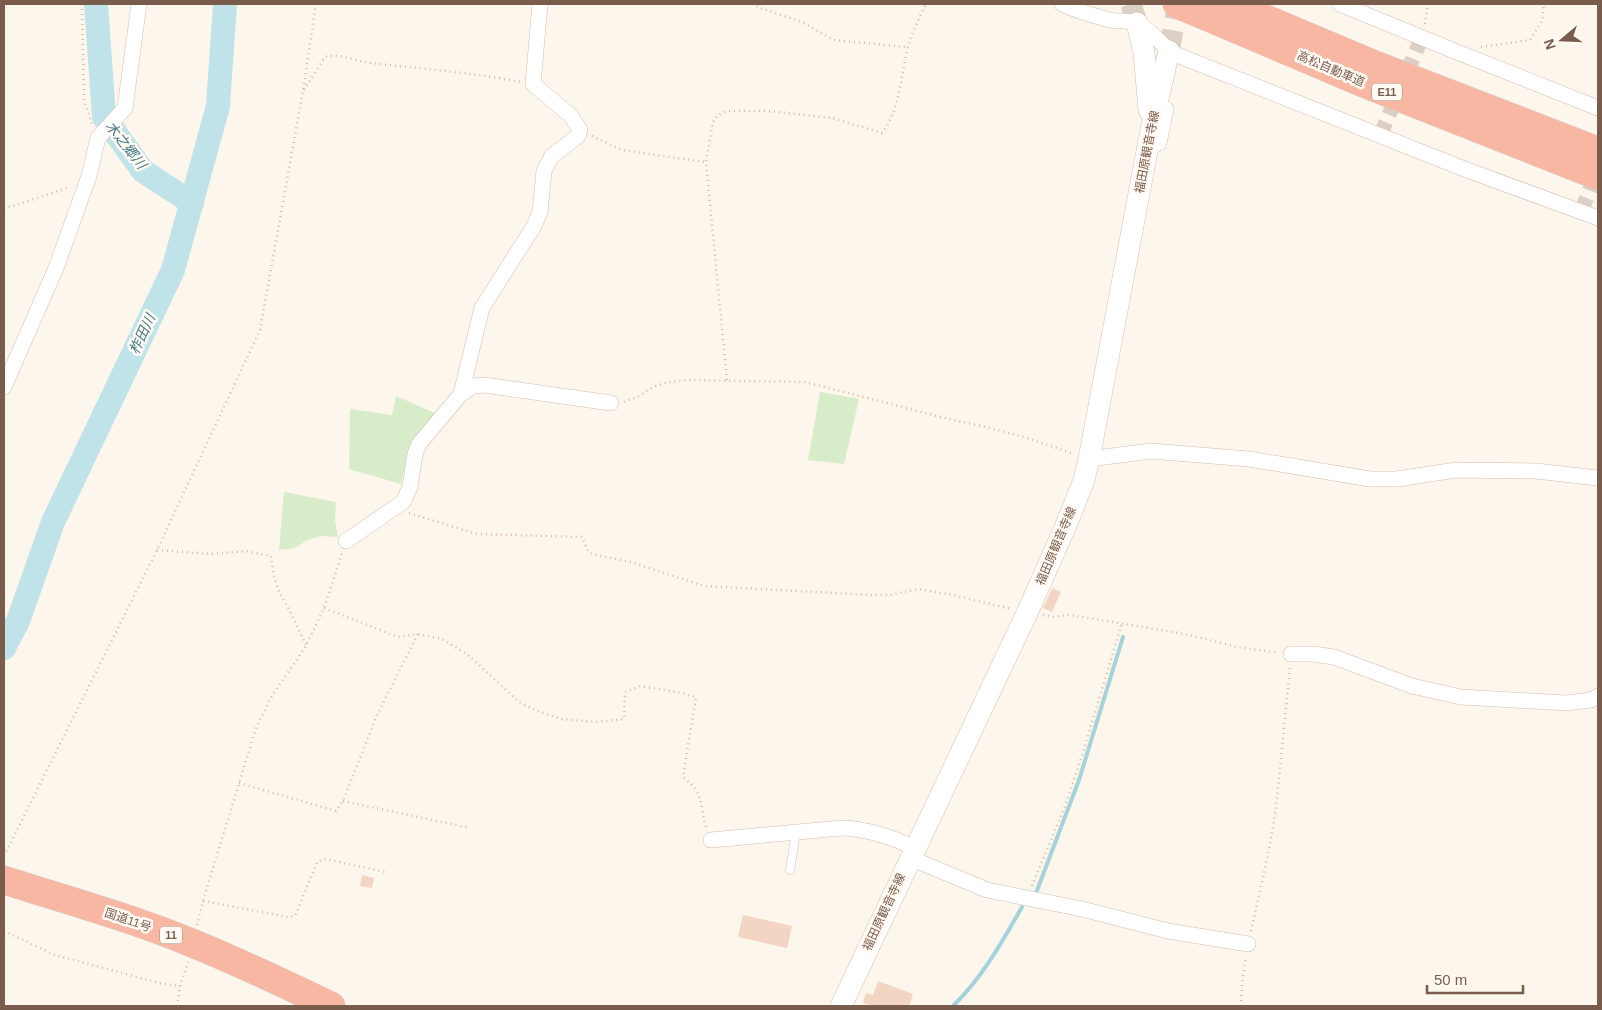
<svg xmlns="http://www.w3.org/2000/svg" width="1602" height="1010" font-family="Arial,'Noto Sans JP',sans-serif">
	<rect width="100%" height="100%" fill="#fdf6ec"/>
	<!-- green -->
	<g fill="#d8ecc9">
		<path d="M820,392L859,399L844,464L808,460Z"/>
		<path d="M396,396L435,413L410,445L401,484L349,469L350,409L392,415Z"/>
		<path d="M284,492L336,502L335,520L338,537L320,536L306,541L295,548L279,550Z"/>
	</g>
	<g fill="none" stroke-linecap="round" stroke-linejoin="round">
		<!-- stream -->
		<g stroke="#a5d3da" stroke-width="4">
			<path d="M1036,893L1079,780L1123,637"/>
			<path d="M953,1006C982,978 1002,942 1022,907"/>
		</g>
		<!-- river -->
		<g stroke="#bfe3e8" stroke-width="24">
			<path d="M96,4L104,117L143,171L192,203"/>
			<path d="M4,648L18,621L53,522L173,270L218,106L225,4"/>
		</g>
	</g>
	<!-- building -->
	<g fill="#f3d5c3">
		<path d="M1052,588L1061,592L1052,612L1043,608Z"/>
		<path d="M362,875L374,878L372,888L360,886Z"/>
		<path d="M743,915L792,926L787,948L738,937Z"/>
		<path d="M878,981L913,994L909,1006H872L863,1003L866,993L873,995Z"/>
	</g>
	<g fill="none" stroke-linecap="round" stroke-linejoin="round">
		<!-- street-tunnel -->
		<g stroke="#dcd0c4" stroke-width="15" stroke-dasharray="15 8" stroke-linecap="butt">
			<path d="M1380,136L1422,37"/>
			<path d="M1581,212L1598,169"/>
		</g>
		<!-- secondary-tunnel -->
		<g stroke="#dcd0c4" stroke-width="21" stroke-dasharray="21 11" stroke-linecap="butt">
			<path d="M1131,4L1137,23"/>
			<path d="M1169,51L1178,4"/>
		</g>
		<defs>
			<path id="lane" d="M790,870L796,833"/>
			<g id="street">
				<path d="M1062,4C1077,11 1094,16 1110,20C1119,22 1130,20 1137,23C1153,30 1162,48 1177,55L1467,170L1598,218"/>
				<path d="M1340,4L1452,50L1598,108"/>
				<path d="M1148,147L1159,143L1166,109"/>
				<path d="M4,387L56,268L89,176L98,138L125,108L139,4"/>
				<path d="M461,394L473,386L484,385L611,403"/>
				<path d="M1089,459L1151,451L1249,459L1370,479H1397L1456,470L1536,471L1598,478"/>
				<path d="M346,541L403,502L410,487L415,454L419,444L461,394L482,308L534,226L540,212L544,171L552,156L578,136L580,130L571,116L533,84L540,4"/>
				<path d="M1291,654H1313L1334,657L1412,686L1461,697L1566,703L1591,700L1598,696"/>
				<path d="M711,840L842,828C868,829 892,837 915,848"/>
				<path d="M910,858L987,890L1082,909L1168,931L1248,944"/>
			</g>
			<g id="secondary">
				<path d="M1137,23L1144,52L1149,110"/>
				<path d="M841,1006L1027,613L1067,523L1084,480L1089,459L1151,130L1169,51"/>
			</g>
			<g id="highway">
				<path d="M1177,4L1363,83L1598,176"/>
				<path d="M1230,4L1373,64L1598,151"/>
				<path d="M4,880C67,900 131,918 192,943C239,962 285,984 331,1006"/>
			</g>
		</defs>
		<!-- lane casing -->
		<use href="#lane" stroke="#d1beb0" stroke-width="9"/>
		<!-- street casing -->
		<use href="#street" stroke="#d1beb0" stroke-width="16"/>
		<!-- secondary casing -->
		<use href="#secondary" stroke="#d6c0b0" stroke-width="22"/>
		<!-- highway casing -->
		<use href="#highway" stroke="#dad1cd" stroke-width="29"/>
		<!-- path -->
		<g stroke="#d9b8a5" stroke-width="2.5" stroke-dasharray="1 4" stroke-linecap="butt">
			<path d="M82,4L84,100L92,124"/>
			<path d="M752,4L760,8L802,22L834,40L907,47"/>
			<path d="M1425,24L1428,4"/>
			<path d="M1481,47L1530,40L1542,21L1544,4"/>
			<path d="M304,90L325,57C340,53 355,61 371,63C421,69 471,72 521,82"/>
			<path d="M592,136L622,150L705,162"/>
			<path d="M4,209L70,187"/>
			<path d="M727,380L706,162L713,122L718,115L727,111H768L832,118L882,133C901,108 900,77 908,47C912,32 919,18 926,4"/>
			<path d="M624,402L639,396L653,387L665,383L686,380L805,382L945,418L990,428L1024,437L1074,454"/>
			<path d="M409,513L477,534L582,537L588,551L592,554L631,562L704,586L872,595H890L918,589L953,595L1011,609"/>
			<path d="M157,550L210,554L245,551L271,556L274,576L279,592L288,607L306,645"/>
			<path d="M324,608L398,637L418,634L442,639L467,654L519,702L535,710L561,719L595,722L624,719L625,692L640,686L682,693L696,697L683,777C705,794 699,803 706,827"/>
			<path d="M1043,615L1052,617L1071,615L1185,634L1238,647L1279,653"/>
			<path d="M239,783L336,811L343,801L377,715L418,634"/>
			<path d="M343,801L470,828"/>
			<path d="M4,856L157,550L260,330L303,91L316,4"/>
			<path d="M1032,886L1065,806L1081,759L1122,623"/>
			<path d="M203,901L288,917L295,916L317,862L325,859L386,872"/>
			<path d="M197,925L203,901L256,728L270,699L306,646L324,608L342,553"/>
			<path d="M4,931L55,955L159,983L180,986"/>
			<path d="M1251,931L1268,855L1276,808L1290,667"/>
			<path d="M177,1006L180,986L188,962"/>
			<path d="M1241,1006L1242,985L1246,956"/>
		</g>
		<!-- lane -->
		<use href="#lane" stroke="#fff" stroke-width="8"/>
		<!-- street -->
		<use href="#street" stroke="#fff" stroke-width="15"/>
		<!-- secondary -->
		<use href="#secondary" stroke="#fff" stroke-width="21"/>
		<!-- highway -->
		<use href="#highway" stroke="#f7b7a3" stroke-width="28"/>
	</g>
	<g text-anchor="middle" stroke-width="5" stroke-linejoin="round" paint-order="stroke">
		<!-- shield labels -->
		<g fill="#fffaf3" stroke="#a28b7f" stroke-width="1">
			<rect x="1372" y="83.5" width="30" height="17" rx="4"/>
			<rect x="160" y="926.5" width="22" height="17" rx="4"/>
		</g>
		<g font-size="11" font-weight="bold" fill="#7a5c4d">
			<text x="1387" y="96">E11</text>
			<text x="171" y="939">11</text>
		</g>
		<!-- street labels -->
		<g font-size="12" fill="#7a5c4d" stroke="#fffaf3">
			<text transform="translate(1331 69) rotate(23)" y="4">高松自動車道</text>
			<text transform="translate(1147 152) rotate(-79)" y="4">福田原観音寺線</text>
			<text transform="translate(1056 546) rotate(-67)" y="4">福田原観音寺線</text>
			<text transform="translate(884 912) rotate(-65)" y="4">福田原観音寺線</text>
			<text transform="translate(128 920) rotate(19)" y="4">国道11号</text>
		</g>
		<!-- water labels -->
		<g font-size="14" font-style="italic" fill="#437c86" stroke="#fffaf3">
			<text transform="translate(126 145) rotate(52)" y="5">木之郷川</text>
			<text transform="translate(142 334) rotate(-65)" y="5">柞田川</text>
		</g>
	</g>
	<!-- border -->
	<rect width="1602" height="1010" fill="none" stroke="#7a5c4d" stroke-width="10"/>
	<!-- north arrow -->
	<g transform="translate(1562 40) rotate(251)" stroke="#fffaf3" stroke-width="4" paint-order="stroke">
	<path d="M0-4L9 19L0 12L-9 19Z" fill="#7a5c4d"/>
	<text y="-8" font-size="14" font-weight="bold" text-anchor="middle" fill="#7a5c4d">N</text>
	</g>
	<!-- scale -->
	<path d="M1427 985v8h96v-8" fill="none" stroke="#7a5c4d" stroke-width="2.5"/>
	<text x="1434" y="985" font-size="15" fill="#7a5c4d" stroke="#fffaf3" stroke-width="4" paint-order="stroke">50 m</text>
</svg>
